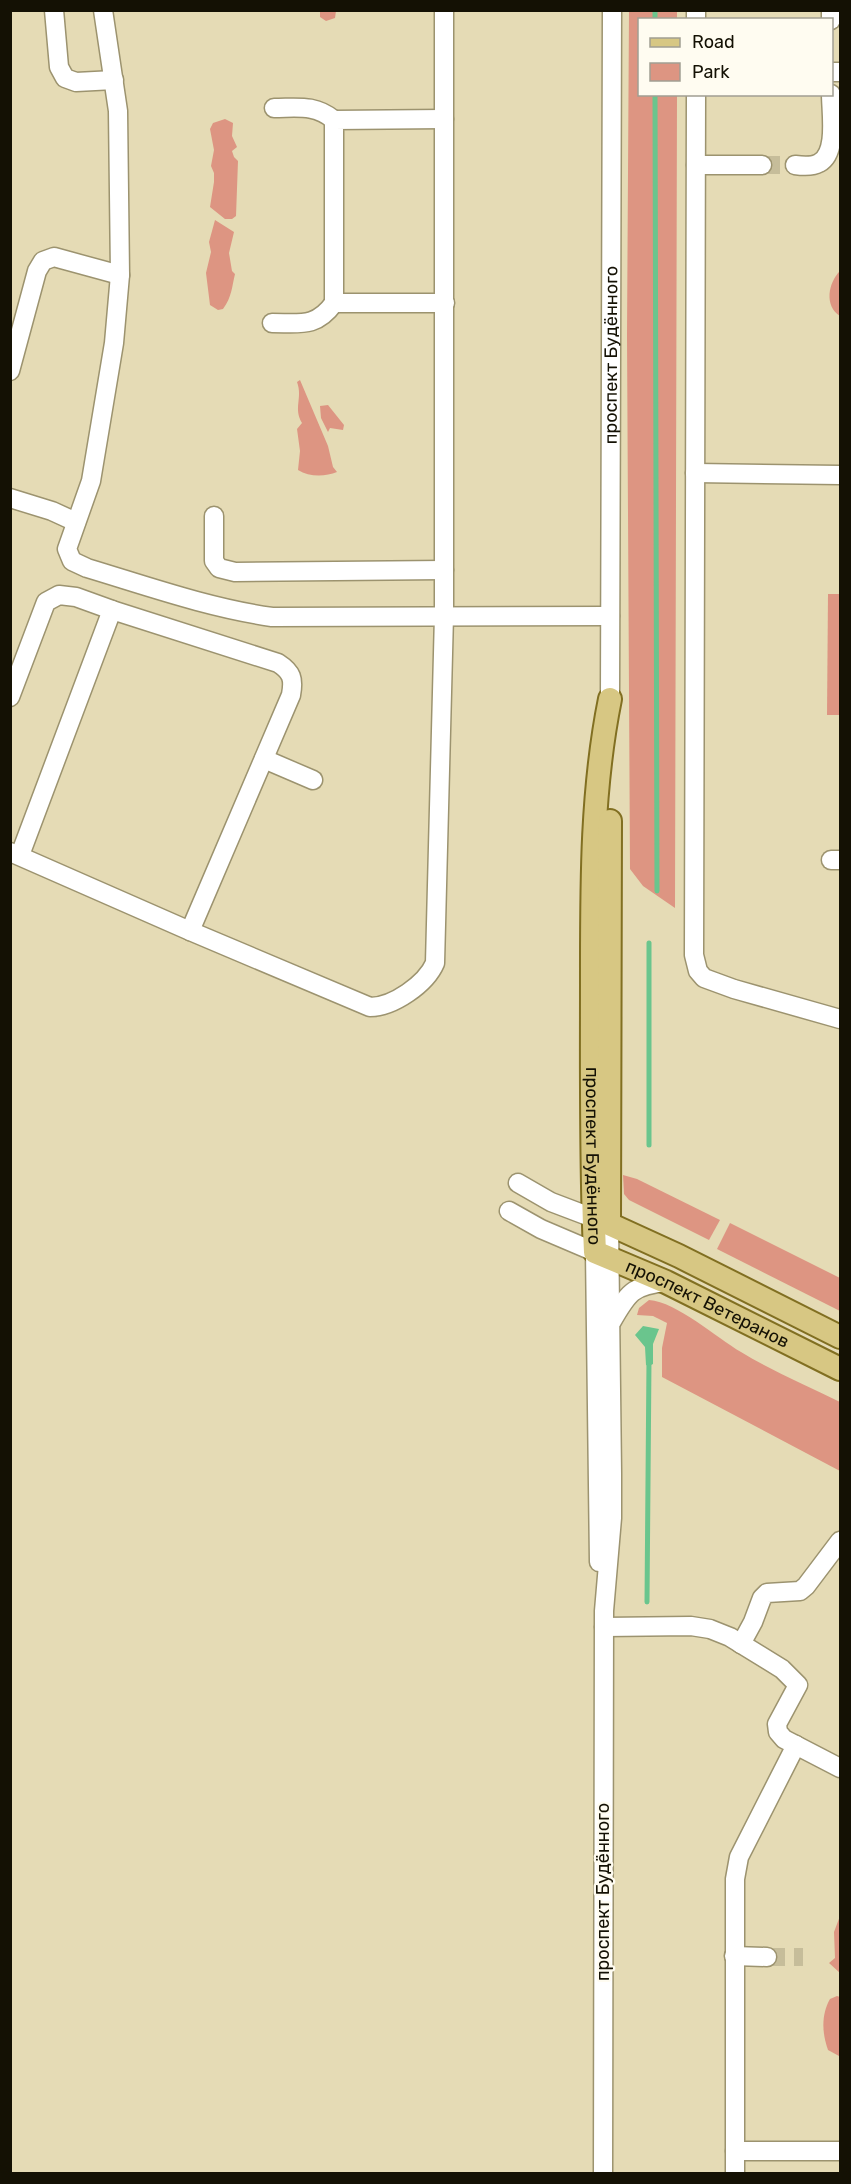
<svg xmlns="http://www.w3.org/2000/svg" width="851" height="2184" font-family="Rubik,sans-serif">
	<rect width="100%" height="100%" fill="#e5dbb5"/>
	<!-- green -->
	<g fill="#dd9582">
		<path d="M320,11H336L335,18L326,21L320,17Z"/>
		<path d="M629,11H677V19L640,20V94L677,95L675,908L643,886L630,869L627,335Z"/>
		<path d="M225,119L233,123L232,136L237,147L232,151L234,157L238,161L236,216L232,219H225L210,207L214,182V173L211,166L214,150L210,129L213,123Z"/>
		<path d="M215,220L234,232L229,253L232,271L235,274C232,286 232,297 223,309L218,310L210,305L206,273L211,252L209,242Z"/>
		<path d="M840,271V316C824,306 828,283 840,271Z"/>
		<path d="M300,380L328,446L333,467L337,472C325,477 309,477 298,470L300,451L297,429L302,423C293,408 303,398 297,382Z"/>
		<path d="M328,405L344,425L343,430L330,428L328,432L321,418L320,406Z"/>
		<path d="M828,594H840V715H827Z"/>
		<path d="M623,1175L637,1179L720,1220L709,1240L629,1200L624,1194Z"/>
		<path d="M730,1223L840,1278V1311L717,1249Z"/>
		<path d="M649,1300C677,1302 717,1338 741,1352C772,1371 808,1386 840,1402V1471L662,1377V1348L667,1323L653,1316L637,1315L639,1308Z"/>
		<path d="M840,1916V1973L829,1963L835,1958L834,1932Z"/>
		<path d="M837,1996L840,1997V2055L839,2056L828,2050C822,2033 821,2015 830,1999Z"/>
	</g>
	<!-- water -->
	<path fill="#6ac58d" d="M643,1326L659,1329L653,1344V1364L649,1366L646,1365L645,1347L635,1335Z"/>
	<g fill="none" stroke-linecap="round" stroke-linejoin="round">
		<!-- stream -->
		<g stroke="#6ac58d" stroke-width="5">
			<path d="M655,20V10"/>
			<path d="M655,94L657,891"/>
			<path d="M649,1145V943"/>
			<path d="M647,1602L649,1360"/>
		</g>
		<!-- minor-tunnel -->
		<g stroke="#c6bd9a" stroke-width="18" stroke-dasharray="18 9" stroke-linecap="butt">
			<path d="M762,165H795"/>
			<path d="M767,1957H803"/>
		</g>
		<defs>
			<g id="minor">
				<path d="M54,10L59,67L65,78L76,82L114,80"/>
				<path d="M103,10L118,111L120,275L114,343L91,481L67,549L72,561L87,568C147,586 209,608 272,617L610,616"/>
				<path d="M831,10V20"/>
				<path d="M696,20V10"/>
				<path d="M832,72H840"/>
				<path d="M696,94L694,955L698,971L704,978L734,989L840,1019"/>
				<path d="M274,108C297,108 315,104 334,120"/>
				<path d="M444,119L334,120V303H445"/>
				<path d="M696,165H762"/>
				<path d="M795,165C802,166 812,167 819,163C838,153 831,113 831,94"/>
				<path d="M272,323C300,323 316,328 334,303"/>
				<path d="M10,371L37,271L43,261L54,257L120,275"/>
				<path d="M695,473L840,475"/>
				<path d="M10,498L52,511L76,522"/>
				<path d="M214,516V561L219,568L235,572L444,570"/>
				<path d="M10,697L46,602L59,595L76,597L112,610"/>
				<path id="s1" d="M610,699L612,10"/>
				<path d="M264,759L313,780"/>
				<path d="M10,852L190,931L370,1007C393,1007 426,984 435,963L444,615V10"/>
				<path d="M20,855L112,610L278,663C292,672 294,679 291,695L190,931"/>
				<path d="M831,860H840"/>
				<path d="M518,1183L551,1202L609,1224L612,1473V1518L604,1611L603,2174"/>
				<path d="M509,1211L541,1229L595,1252L599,1562"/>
				<path d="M612,1321C628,1293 633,1285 666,1282"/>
				<path d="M604,1627L691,1626L710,1629L730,1637L782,1669L798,1685L777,1724L778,1732L784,1739L840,1768"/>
				<path d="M741,1644L753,1622L762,1598L767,1593L800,1591L806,1586L840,1541"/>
				<path d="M734,1956L767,1957"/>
				<path d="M735,2151H840"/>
				<path d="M735,2174V1879L739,1857L796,1745"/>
			</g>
			<g id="major">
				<path id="s2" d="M610,699C591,793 592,890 592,984C592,1074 591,1163 595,1252L666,1282L840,1369"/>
				<path d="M610,821L609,1224L679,1256L840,1337"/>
			</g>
		</defs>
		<!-- minor casing -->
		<use href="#minor" stroke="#9c936f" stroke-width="21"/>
		<!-- major casing -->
		<use href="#major" stroke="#816f21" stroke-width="26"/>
		<!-- minor -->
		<use href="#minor" stroke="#fff" stroke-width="18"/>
		<!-- major -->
		<use href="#major" stroke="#d7c783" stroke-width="22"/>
	</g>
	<g text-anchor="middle" stroke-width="4.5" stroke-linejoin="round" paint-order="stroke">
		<!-- street labels -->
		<g font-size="18" fill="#141104" stroke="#fffcf1">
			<text dy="6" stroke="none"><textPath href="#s1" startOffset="344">проспект Будённого</textPath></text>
			<text dy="6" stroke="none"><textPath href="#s2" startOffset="458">проспект Будённого</textPath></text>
			<text dy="6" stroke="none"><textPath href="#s2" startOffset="678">проспект Ветеранов</textPath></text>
			<text transform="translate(603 1892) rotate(-90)" y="6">проспект Будённого</text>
		</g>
	</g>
	<!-- border -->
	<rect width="851" height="2184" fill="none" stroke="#141104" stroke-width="24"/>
	<!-- legend -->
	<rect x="638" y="18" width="195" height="78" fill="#fffcf1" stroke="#a19e92" stroke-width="1.5"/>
	<rect x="650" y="38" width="30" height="9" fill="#d7c783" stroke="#a19e92" stroke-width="1.5"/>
	<text x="692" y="48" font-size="18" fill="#141104">Road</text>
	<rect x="650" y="63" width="30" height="18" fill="#dd9582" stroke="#a19e92" stroke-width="1.5"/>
	<text x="692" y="78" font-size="18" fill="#141104">Park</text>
</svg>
